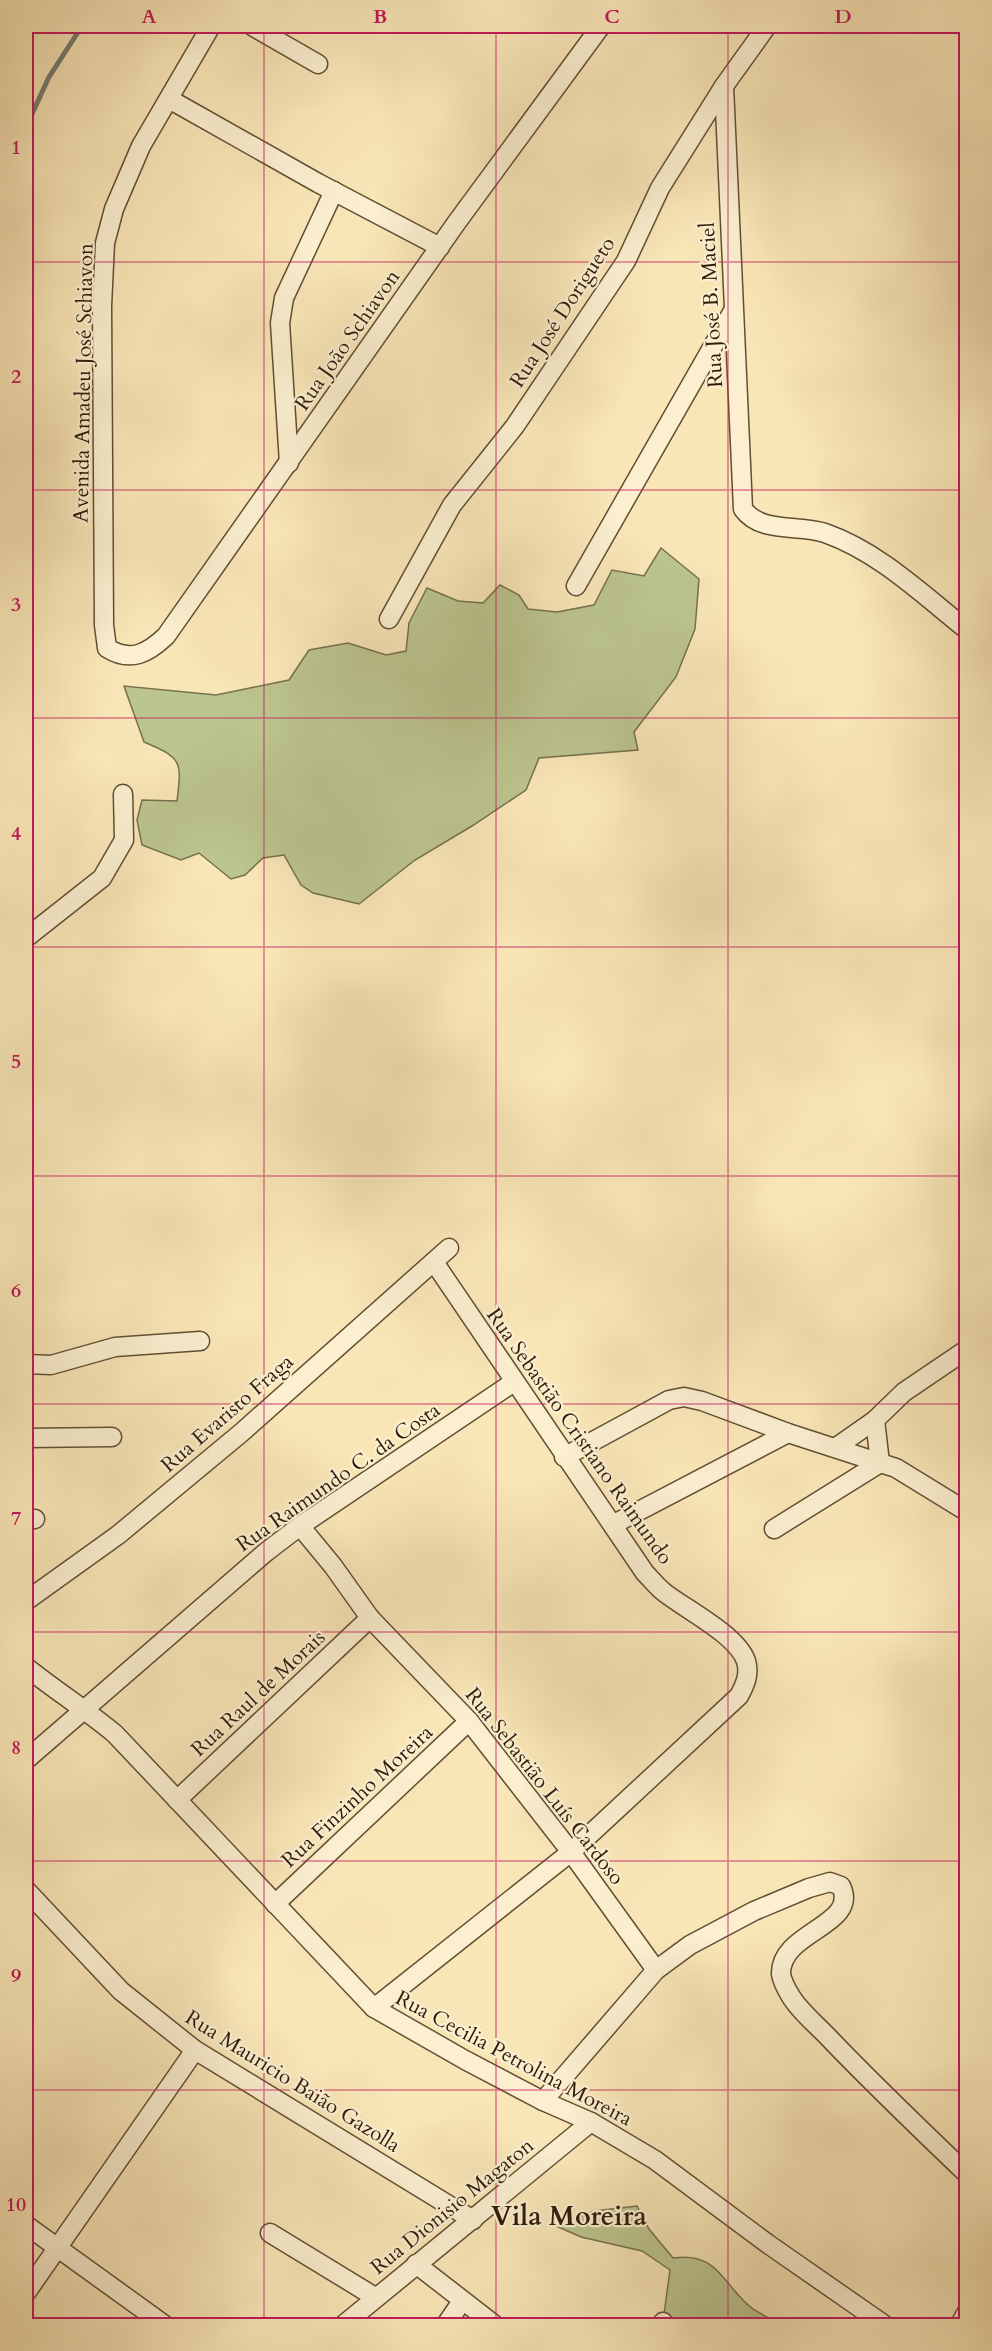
<svg xmlns="http://www.w3.org/2000/svg" width="992" height="2351" font-family="Cardo,serif">
	<rect width="100%" height="100%" fill="#f9e6b7"/>
	<filter id="stains"><feTurbulence type="fractalNoise" baseFrequency=".00333" numOctaves="4"/><feColorMatrix values="0 0 0 0 .2 0 0 0 0 .09 0 0 0 0 .02 0 0 0 .5 -.17"/></filter>
	<radialGradient id="worn" r=".72"><stop offset=".6" stop-color="#630" stop-opacity="0"/><stop offset="1" stop-color="#630" stop-opacity=".3"/></radialGradient>
	<!-- green -->
	<g fill="#bcc58f" stroke="#76704c" stroke-width="1.5">
		<path d="M661,548L699,579L695,629L676,677L634,732L638,750L539,758L526,790L472,826L415,860L359,904L313,893L301,885L284,855L263,858L245,875L231,879L199,853L181,860L142,845L137,820L142,800L177,801C182,761 182,758 144,742L124,686L216,695L289,680L309,650L348,643L386,655L406,651L409,623L427,588L458,601L483,603L500,585L519,595L528,609L557,612L594,605L612,570L644,576Z"/>
		<path d="M637,2206L649,2229L673,2258C716,2252 721,2280 747,2304C756,2313 772,2319 783,2325L688,2326L663,2322L670,2270L642,2251L581,2237L556,2226L594,2211Z"/>
	</g>
	<g fill="none" stroke-linecap="round" stroke-linejoin="round">
		<!-- stream -->
		<path stroke="#747d72" stroke-width="5" d="M26,127L49,77L82,26"/>
		<defs>
			<path id="service" d="M954,2326L966,2304"/>
			<g id="minor">
				<path d="M211,26L141,146L114,209L105,243L102,306L104,625L107,648C131,663 148,653 166,636L457,222L601,26"/>
				<path d="M252,26L318,64"/>
				<path d="M724,86L743,509C761,534 799,524 825,533C879,552 922,594 966,629"/>
				<path d="M169,99L318,183L440,247"/>
				<path d="M289,463L280,323L284,298L334,191"/>
				<path d="M576,586L733,311"/>
				<path d="M389,619L452,505L515,426L626,261L660,188L724,86L767,26"/>
				<path d="M26,938L102,878L124,840L123,794"/>
				<path d="M26,1364L51,1365L115,1347L200,1341"/>
				<path d="M26,1438L112,1437"/>
				<path d="M835,1448L875,1420L904,1392L966,1350"/>
				<path d="M564,1457L669,1400L684,1397L702,1401L788,1433L896,1468L966,1511"/>
				<path d="M26,1520L35,1519"/>
				<path d="M614,1524L788,1433"/>
				<path d="M300,1526L333,1566L370,1618L469,1721L571,1852L656,1970"/>
				<path d="M774,1529L880,1463L875,1420"/>
				<path d="M26,1601L118,1535L241,1433L449,1248"/>
				<path d="M26,1667C55,1690 86,1710 115,1734L374,2008L465,2060L543,2101L591,2122L655,2160L768,2244L886,2326"/>
				<path d="M26,1760L266,1552L300,1526L514,1382"/>
				<path d="M177,1800L370,1618"/>
				<path d="M26,1890L121,1991L195,2050L473,2220"/>
				<path d="M275,1904L469,1721"/>
				<path d="M374,2008L571,1852L739,1696C745,1685 750,1674 746,1661C737,1635 687,1610 665,1593C658,1588 652,1580 645,1573L434,1262"/>
				<path d="M543,2101L656,1970L690,1945L754,1911L809,1888L830,1882L841,1886C860,1926 780,1931 781,1974C782,1980 787,1990 790,1995C799,2011 817,2025 830,2039C874,2085 920,2129 966,2173"/>
				<path d="M26,2225L166,2326"/>
				<path d="M270,2233L375,2297"/>
				<path d="M416,2264L496,2326"/>
				<path d="M26,2293L195,2050"/>
				<path d="M342,2326L591,2122"/>
				<path d="M445,2326L462,2301"/>
				<path d="M660,2326L663,2322"/>
			</g>
		</defs>
		<!-- service casing -->
		<use href="#service" stroke="#624e34" stroke-width="12"/>
		<!-- minor casing -->
		<use href="#minor" stroke="#624e34" stroke-width="21"/>
		<!-- service -->
		<use href="#service" stroke="#fbefd0" stroke-width="9"/>
		<!-- minor -->
		<use href="#minor" stroke="#fbefd0" stroke-width="18"/>
	</g>
	<!-- grid -->
	<path fill="none" stroke="#c2185b" stroke-width="1.5" stroke-opacity="0.55" d="M264,26V2326M496,26V2326M728,26V2326M26,262H966M26,490H966M26,718H966M26,947H966M26,1176H966M26,1404H966M26,1632H966M26,1861H966M26,2090H966"/>
	<g text-anchor="middle" stroke-width="4.5" stroke-linejoin="round" paint-order="stroke">
		<!-- street labels -->
		<g font-size="21" fill="#2f1c08" stroke="#fbefd0">
			<text transform="translate(711 305) rotate(-93)" y="7">Rua José B. Maciel</text>
			<text transform="translate(562 312) rotate(-57)" y="7">Rua José Dorigueto</text>
			<text transform="translate(347 340) rotate(-55)" y="7">Rua João Schiavon</text>
			<text transform="translate(83 383) rotate(-89)" y="7">Avenida Amadeu José Schiavon</text>
			<text transform="translate(227 1413) rotate(-41)" y="7">Rua Evaristo Fraga</text>
			<text transform="translate(580 1436) rotate(55)" y="7">Rua Sebastião Cristiano Raimundo</text>
			<text transform="translate(338 1477) rotate(-35)" y="7">Rua Raimundo C. da Costa</text>
			<text transform="translate(258 1693) rotate(-43)" y="7">Rua Raul de Morais</text>
			<text transform="translate(545 1786) rotate(52)" y="7">Rua Sebastião Luís Cardoso</text>
			<text transform="translate(357 1796) rotate(-43)" y="7">Rua Finzinho Moreira</text>
			<text transform="translate(514 2058) rotate(28)" y="7">Rua Cecilia Petrolina Moreira</text>
			<text transform="translate(293 2081) rotate(32)" y="7">Rua Mauricio Baião Gazolla</text>
			<text transform="translate(452 2206) rotate(-39)" y="7">Rua Dionisio Magaton</text>
		</g>
		<!-- district labels -->
		<g font-size="27" font-weight="bold" fill="#2f1c08" stroke="#fbefd0">
			<text x="569" y="2225">Vila Moreira</text>
		</g>
	</g>
	<!-- margin -->
	<rect width="992" height="2351" fill="none" stroke="#f9e6b7" stroke-width="66"/>
	<rect x="33" y="33" width="926" height="2285" fill="none" stroke="#c2185b" stroke-width="2"/>
	<g font-size="20" text-anchor="middle" font-weight="bold" fill="#c2185b">
		<text x="149" y="23">A</text>
		<text x="380" y="23">B</text>
		<text x="612" y="23">C</text>
		<text x="843" y="23">D</text>
		<text x="16" y="154">1</text>
		<text x="16" y="383">2</text>
		<text x="16" y="611">3</text>
		<text x="16" y="840">4</text>
		<text x="16" y="1068">5</text>
		<text x="16" y="1297">6</text>
		<text x="16" y="1525">7</text>
		<text x="16" y="1754">8</text>
		<text x="16" y="1982">9</text>
		<text x="16" y="2211">10</text>
	</g>
	<rect width="100%" height="100%" filter="url(#stains)"/>
	<rect width="100%" height="100%" fill="url(#worn)"/>
</svg>
